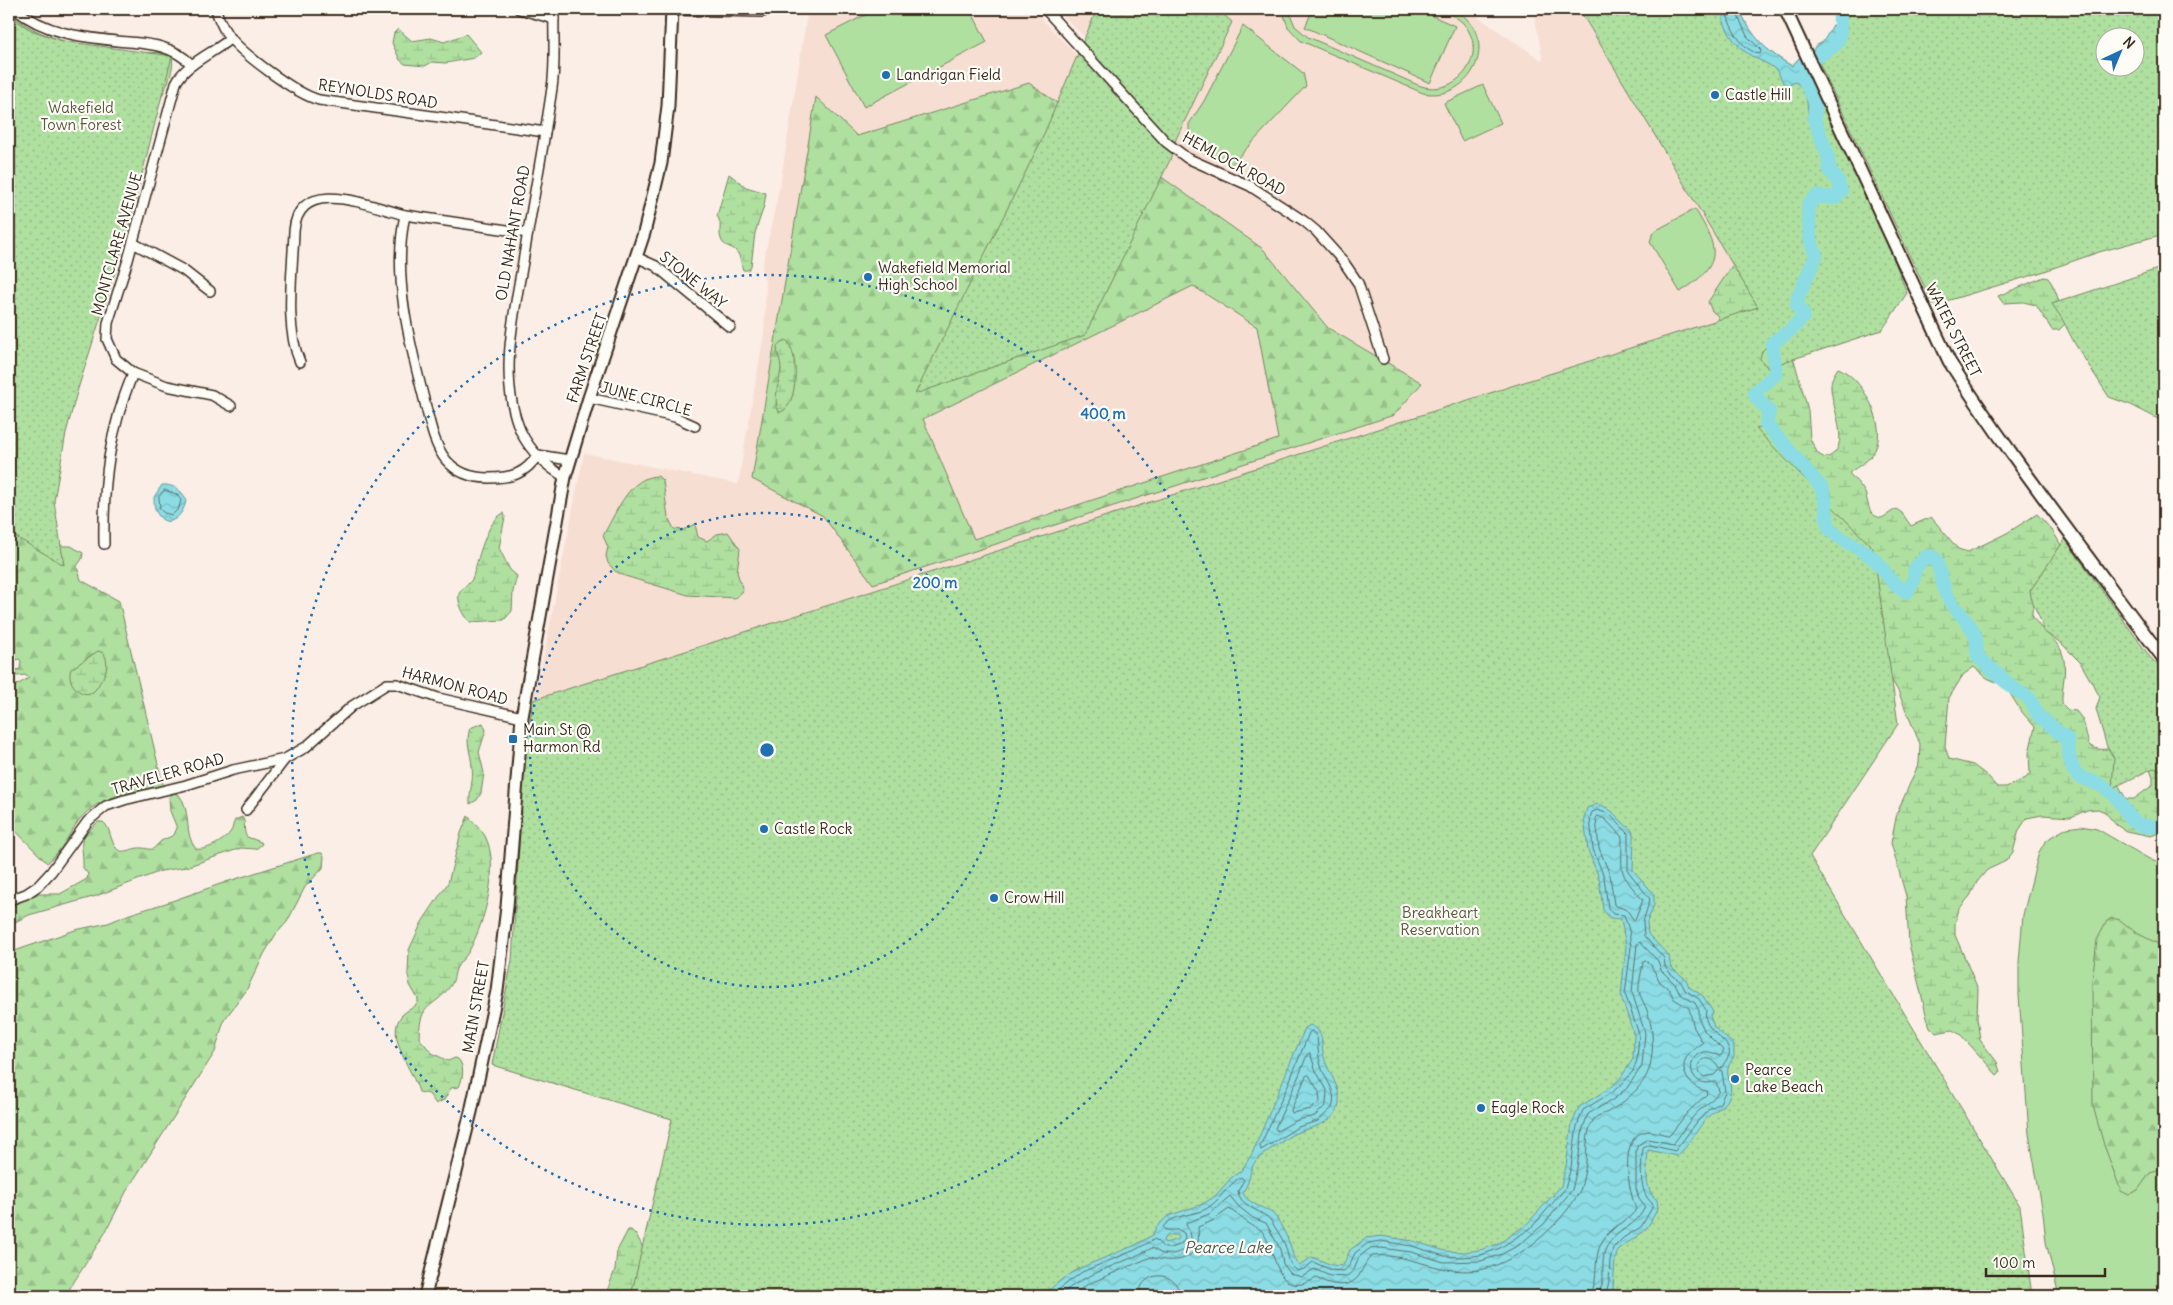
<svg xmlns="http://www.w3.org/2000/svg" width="2173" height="1305" font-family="Delius,sans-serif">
	<defs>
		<pattern id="forest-firs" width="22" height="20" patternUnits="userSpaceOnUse" patternTransform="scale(1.25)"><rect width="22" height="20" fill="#afe0a0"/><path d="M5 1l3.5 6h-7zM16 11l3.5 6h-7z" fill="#97c089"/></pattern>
		<pattern id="wetland-marsh" width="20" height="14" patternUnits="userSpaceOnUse" patternTransform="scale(1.25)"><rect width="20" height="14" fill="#afe0a0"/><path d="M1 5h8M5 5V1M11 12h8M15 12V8" fill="none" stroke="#97c089"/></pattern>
		<pattern id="park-dots" width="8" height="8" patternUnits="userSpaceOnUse" patternTransform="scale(1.25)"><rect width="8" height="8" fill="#afe0a0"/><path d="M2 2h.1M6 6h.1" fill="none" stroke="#97c089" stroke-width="1.8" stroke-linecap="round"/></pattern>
		<pattern id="water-waves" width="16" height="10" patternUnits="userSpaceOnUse" patternTransform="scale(1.25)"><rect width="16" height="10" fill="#8bdce4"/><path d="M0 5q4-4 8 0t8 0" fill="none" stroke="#79bdc3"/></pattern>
	</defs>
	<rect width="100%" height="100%" fill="#faeee7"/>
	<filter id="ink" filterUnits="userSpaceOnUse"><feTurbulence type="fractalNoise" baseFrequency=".02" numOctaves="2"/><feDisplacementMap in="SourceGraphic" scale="10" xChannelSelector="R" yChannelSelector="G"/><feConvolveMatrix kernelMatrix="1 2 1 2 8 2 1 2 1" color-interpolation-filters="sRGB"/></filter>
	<g filter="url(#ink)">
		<!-- built -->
		<g fill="#f7ded3">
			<path d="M808,9H1033L1077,56L1041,141L1085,335L1170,160L1176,140L1232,22L1217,9H1466L1543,61L1535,18L1551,9H1579L1759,307L533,700L540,674L584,453L738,484L764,333L766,287L762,268L780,185Z"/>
			<path d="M1057,9H1097L1085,38Z"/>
		</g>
		<!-- grass -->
		<g fill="#afe0a0" stroke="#75855f">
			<path d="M877,9H970L987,42L864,107L826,35Z"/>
			<path d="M1282,9H1288L1295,26L1308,37L1418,85C1457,100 1492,53 1462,22C1455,16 1447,12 1438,9C1443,9 1449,8 1454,9C1458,10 1463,15 1466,18C1498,50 1466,102 1423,93L1301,41L1288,27Z"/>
			<path d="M1313,9H1417L1455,26L1430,83L1305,27Z"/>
			<path d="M1243,26L1303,73L1306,86L1230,166L1192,141L1189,132V124L1204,101Z"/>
			<path d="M1483,85L1501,123L1462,141L1444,103Z"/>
			<path d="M1695,209C1720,250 1723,265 1680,292L1650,242L1653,232Z"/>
			<path d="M2081,826L2097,829L2151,860L2164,865V1296H2059L2046,1242L2043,1213L2029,1134L2019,995V962L2023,915L2039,852L2045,842L2051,837L2067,828Z"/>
		</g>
		<!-- forest -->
		<g fill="url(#forest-firs)" stroke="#75855f" fill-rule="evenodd">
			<path d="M9,11C32,39 99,51 134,53C145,53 155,52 165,53L171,55C178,67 161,98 155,110L47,483L56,540L62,546H71L83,553L82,559L77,566L81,580L119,601L163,785C134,792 99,795 79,820C69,834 61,852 47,863L9,824V762L11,766L13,760L9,753V687L15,686L29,678L25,675L17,676L11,671L14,665L16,670L20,669L21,661L19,659L9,663Z"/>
			<path d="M1029,83L1263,249L1328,328L1422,383L1394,415L873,584L823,516L752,479L816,97L857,136ZM1193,286L1257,327L1278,439L974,539L923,419Z"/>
			<path d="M174,793L179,795C192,810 183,834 196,849C206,851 225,841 231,831C233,828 233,823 235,820L242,817C247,823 242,830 247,837L261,842L262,844L256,849L241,848L186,867L161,871L96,896L29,915L9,925V907L37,894H60L87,879L88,874L83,868C84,840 74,844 98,822H103C109,827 109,832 112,840C119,860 128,847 142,848C146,848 149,850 153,849L161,841L174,835L177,828L170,811L169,797Z"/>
			<path d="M318,853H322L324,856L323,868L305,887L287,922L276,934L264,954L246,991L224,1020L215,1052L126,1192L105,1233L65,1296H9V953L75,930L108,923L130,914L166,903L226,882Z"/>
			<path d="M2112,918L2120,920L2135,932L2164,947V1169L2150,1173L2138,1190L2129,1195L2121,1191L2104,1145L2093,1106L2092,981L2097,940L2107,921Z"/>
		</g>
		<!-- wetland -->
		<g fill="url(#wetland-marsh)" stroke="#75855f" fill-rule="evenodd">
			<path d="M398,29L412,41L431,38L444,42L466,34L481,52L474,58L446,63L432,62L425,66L405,64L400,60L392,43L394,33Z"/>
			<path d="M729,174L746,187L766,193L764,206L755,233L751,266L748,270H743C741,265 741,256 736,251C732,246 723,247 721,239C718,230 723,224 717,216Z"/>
			<path d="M1734,263L1794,360L1808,410L1810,439L1818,454L1825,458C1855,450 1830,405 1831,386C1831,379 1834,374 1838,368C1862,377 1888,424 1875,450C1869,462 1859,465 1849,473C1854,479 1861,485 1865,493C1869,503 1867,516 1882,518L1896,509L1902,513L1911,526L1931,517L1958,549L1968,552L2007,533L2037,514L2052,530L2061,545C2054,560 2033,596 2032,612C2031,622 2055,638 2061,650C2069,668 2061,685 2062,704L2068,710L2076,711L2083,720L2089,745C2097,751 2106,750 2115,747L2117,782L2126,799H2134L2153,785V777L2148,763H2160L2164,770V831L2151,836L2126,831L2116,825L2105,812L2098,809L2087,810L2071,817L2042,815L2027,818L2019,830L2013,852L2006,861L1987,870L1977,882L1970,896L1959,909L1955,924V935L1978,989L1977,1018L1980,1040L1997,1062L2000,1072L1997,1075L1960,1034L1952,1030L1936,1033L1930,1027L1927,1018L1909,944L1906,896L1891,843L1897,813L1919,763L1920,744L1898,691L1889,675L1540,456L1719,324L1718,316L1712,311L1708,302ZM1974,667L1987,678L2005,686L2021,711L2035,727L2029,753L2030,773L2026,778L2006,787H1997L1985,774L1973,765L1949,759L1945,746L1949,698L1963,675Z"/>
			<path d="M2044,277L2048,278C2058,290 2060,309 2065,324L2059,330H2052L2036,305L2023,302L2003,303L1998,296Z"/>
			<path d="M786,340C800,353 798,406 781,412H779C772,397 780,383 781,368C781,361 777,354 777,347C778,343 782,342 786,340Z"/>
			<path d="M658,476L663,481L668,517L674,529L683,530L695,524L698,537L707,541L717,534L728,532L740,549L737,572L743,591L735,598L688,595L625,576L615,571L608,563L606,556L608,547L603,536L605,532C617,511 630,476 658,476Z"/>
			<path d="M504,513L505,517L499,548L510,570L517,576L513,591L512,611L504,620L470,622C464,616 457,602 459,594C461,588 469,585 472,579C478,562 486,520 504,513Z"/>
			<path d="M98,651L104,653C108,663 108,669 102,679C99,683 97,689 93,692C79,699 66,681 71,669Z"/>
			<path d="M483,723L486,730L479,752L484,773L481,793L477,800L470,804C469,791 474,780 472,767C471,752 465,743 470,728Z"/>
			<path d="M468,816C474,822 481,829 485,836C501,866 484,924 469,951C466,957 460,961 457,967C454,972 455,979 451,985C433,1011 420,999 419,1038L432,1053L448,1061L455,1058L458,1059C465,1066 463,1078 459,1087L451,1088L444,1100L436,1104L429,1094L419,1092C413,1070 384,1036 402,1015C407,1010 414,1008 418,1003V999L410,985L408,974L409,950L422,922L448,883L461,833Z"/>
			<path d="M628,1230H631C646,1241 650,1278 655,1296H605L615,1270L617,1251Z"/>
		</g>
		<!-- park -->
		<g fill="url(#park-dots)" stroke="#75855f" fill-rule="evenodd">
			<path d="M1097,9H1217L1232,22L1176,139L1170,160L1085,335L915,394L1041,141Z"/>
			<path d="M1579,9H1739C1753,38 1764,50 1792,66L1800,57L1887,242L1907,293L1882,330L1775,365L1772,344C1764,347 1761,351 1760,359L1773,374C1767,383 1756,383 1750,392C1754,408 1764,403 1764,427L1756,429L1873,548L1898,724L1810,856L2020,1206L2032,1296H631L672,1119L492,1065L512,960L524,766L533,700L1758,307Z"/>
			<path d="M1840,9H2164V234L2099,252L2036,274L1933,305L1816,56L1833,46L1838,41ZM2106,38H2136V68H2106Z"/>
			<path d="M9,16L31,30L62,41L172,56L126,237L77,392L66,433L54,501L64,565L9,533Z"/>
			<path d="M2164,267V422L2131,405L2109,397L2075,344L2061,317L2052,304Z"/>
			<path d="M2065,539L2150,657L2164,672V755L2160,763L2164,766V771L2153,768C2139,775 2126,782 2112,788L2114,758L2107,747L2096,709L2100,697L2080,662L2061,643L2043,631C2041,615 2032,607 2030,591Z"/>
		</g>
		<!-- water -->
		<g fill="url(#water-waves)" stroke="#6b9595" fill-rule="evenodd">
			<path d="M1721,9H1739C1752,36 1765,51 1792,66L1800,57L1805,68L1801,78L1802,82L1819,110L1817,132L1820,141C1816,135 1812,129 1810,123C1806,108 1810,92 1795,82L1788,86C1779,80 1782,76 1775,69C1769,64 1761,61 1755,58C1736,48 1724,30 1721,9Z"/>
			<path d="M1837,18L1843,26L1842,31L1835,40L1831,52L1817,61L1813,51L1815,46L1823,42Z"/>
			<path d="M162,485C172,484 182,490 186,499C185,515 167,532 157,513C154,508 154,502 154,497Z"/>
			<path d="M1597,804C1613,807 1618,821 1631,829L1634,836L1633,870L1654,894V905L1647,922L1648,934L1669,956L1670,964L1674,970L1686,979L1689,987L1703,996L1713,1012L1710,1016L1714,1027L1734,1045V1057C1720,1075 1734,1080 1730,1094C1727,1107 1717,1108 1709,1116C1697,1128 1690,1145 1677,1156L1648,1150C1647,1167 1643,1189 1657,1200L1658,1208L1650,1223L1644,1231L1618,1250L1615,1260L1613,1289L1609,1296H1161L1159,1293L1154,1296H1042L1061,1280L1080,1268L1133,1246L1153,1235L1156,1227L1168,1216L1203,1204L1215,1196L1232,1177L1241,1171L1252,1154L1305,1028L1310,1025C1326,1031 1320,1044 1324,1057C1328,1073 1341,1086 1339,1104C1335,1127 1305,1127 1290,1136C1280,1143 1267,1151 1258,1159C1250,1166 1251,1174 1248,1182C1247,1186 1244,1189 1243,1193C1248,1205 1269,1208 1275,1216C1281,1224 1286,1235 1290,1244C1293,1253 1292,1258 1299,1266L1312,1257L1332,1265L1343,1266L1350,1250L1366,1238L1381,1236L1413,1241L1445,1251L1465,1252L1480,1250L1498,1244L1527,1224L1561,1186L1566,1166L1572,1124L1579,1107L1608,1089L1620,1079L1633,1059L1634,1035L1621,996L1626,946L1621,919L1610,918L1603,910L1599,878L1588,850L1584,818L1587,808ZM1168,1235H1178L1179,1239L1165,1243L1163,1240Z"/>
		</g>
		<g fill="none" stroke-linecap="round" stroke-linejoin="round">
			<!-- shore -->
			<g stroke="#5b716d" stroke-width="1">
				<path d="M1726,9C1728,25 1742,51 1760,54L1761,50L1747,36L1735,9"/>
				<path d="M165,490L176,494L181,500L179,508L172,515L164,513L160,509L159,497Z"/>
				<path d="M1598,816L1605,819L1622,837C1622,875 1617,870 1643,900L1635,920L1633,919L1627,910L1614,905L1610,875L1599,848L1596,819Z"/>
				<path d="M1312,1031L1317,1037C1318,1047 1318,1056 1321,1066C1325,1081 1338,1090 1332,1108L1318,1121L1298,1127L1261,1150L1260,1146L1288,1085L1309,1033Z"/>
				<path d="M1310,1053L1316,1071L1327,1090L1326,1105L1315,1116L1297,1120L1277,1131L1275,1128C1286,1104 1298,1080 1307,1055Z"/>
				<path d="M1309,1075L1319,1092L1320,1102L1311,1109L1292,1113L1291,1110L1306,1076Z"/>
				<path d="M1050,1296L1082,1272L1135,1250L1155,1239L1164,1248C1172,1248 1183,1246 1185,1238L1184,1233L1179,1230H1165L1163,1227C1172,1214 1193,1216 1206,1209C1220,1201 1227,1185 1241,1177L1244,1180L1238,1191C1240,1208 1265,1211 1271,1221C1276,1229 1281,1236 1285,1245C1289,1255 1287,1265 1298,1271L1304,1269L1313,1262L1331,1270L1344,1271L1349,1266L1355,1253L1368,1243L1381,1241L1412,1246L1444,1256L1464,1257L1481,1255L1500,1248L1531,1228L1565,1189L1571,1167L1577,1126L1583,1110L1611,1093L1623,1083L1633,1071L1637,1060L1639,1034L1625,994L1631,947L1629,930L1624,915L1613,914L1608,908L1604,877L1593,849L1590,818L1592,812L1597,810L1609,814L1628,833V871L1650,899L1643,922L1644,936L1664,958L1665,966L1670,973L1681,982L1685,990L1699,999L1706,1010C1701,1033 1733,1039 1729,1055C1728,1058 1723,1065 1721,1068H1719C1714,1057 1703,1055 1698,1066L1699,1073L1704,1077L1714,1075L1719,1070L1722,1071L1725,1092L1720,1103L1709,1109L1697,1122L1675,1151L1650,1145L1643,1148C1641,1165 1638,1192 1652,1203L1653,1206L1641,1227L1623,1238L1613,1248L1610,1260L1609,1282L1605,1296"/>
				<path d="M1059,1296C1086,1272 1121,1265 1152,1248C1155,1249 1159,1253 1163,1254C1173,1256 1191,1250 1191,1237C1191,1231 1186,1228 1186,1223L1209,1214L1230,1196L1238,1206L1253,1218L1266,1223L1280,1249L1283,1264L1291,1274L1302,1277L1314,1269L1330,1276L1346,1277L1354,1270L1359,1257L1369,1249L1381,1248L1411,1252L1444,1262L1481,1261L1502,1254L1519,1245L1544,1224L1572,1190L1577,1168L1583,1128L1588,1114L1614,1099L1627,1088L1642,1066L1645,1033L1632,992L1637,944L1640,942L1658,961L1661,970L1676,985L1680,994L1695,1003L1699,1011V1019L1705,1032L1723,1050V1053L1720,1056C1715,1054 1710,1051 1704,1052C1689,1054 1687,1076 1701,1082C1706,1084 1711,1082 1716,1082L1719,1091C1712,1102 1700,1108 1692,1118C1685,1126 1680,1136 1673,1144L1648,1139L1638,1145L1636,1150V1188L1639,1199L1645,1207C1635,1228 1621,1227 1609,1243C1601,1253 1603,1269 1603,1281C1602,1286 1599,1291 1599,1296"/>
				<path d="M1071,1296L1088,1284L1151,1257C1167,1262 1193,1264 1198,1242C1199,1237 1198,1232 1198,1227L1212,1221L1229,1209C1236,1213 1241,1218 1248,1223C1252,1226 1257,1227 1261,1230C1278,1250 1274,1303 1316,1278C1331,1285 1352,1291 1361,1272C1365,1265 1366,1261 1372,1256C1411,1252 1442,1278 1484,1269C1520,1260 1558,1227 1577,1196C1582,1189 1583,1178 1585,1170C1588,1155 1584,1133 1594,1119C1597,1115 1604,1114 1608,1112C1625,1102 1645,1086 1650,1066C1654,1049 1653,1030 1648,1013C1646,1006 1641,999 1639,992C1638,984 1642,971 1643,962L1646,961L1651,965L1660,982L1669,989L1674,999L1689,1008L1694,1028L1703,1043C1698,1047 1692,1049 1688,1055C1677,1070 1690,1088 1706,1091L1707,1094L1687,1113L1670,1135C1661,1135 1653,1129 1644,1132C1618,1138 1629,1192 1636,1209C1631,1219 1620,1222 1612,1230C1595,1244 1597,1260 1595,1281C1594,1286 1592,1291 1591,1296"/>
				<path d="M1139,1296C1140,1269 1178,1269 1180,1296"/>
			</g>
			<!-- stream -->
			<path stroke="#6b9595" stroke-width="2.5" d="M1837,20L1838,9"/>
			<!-- river -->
			<path stroke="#8bdce4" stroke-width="14" d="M1840,9C1839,18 1842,33 1838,41C1831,54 1812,51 1803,77L1816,103L1814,119L1827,153L1830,171L1838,181L1841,192L1835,198L1817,196L1808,205L1810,238L1816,256L1798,297L1797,306L1803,313V317L1791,330L1772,343L1776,374L1755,392V396L1769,411L1766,424L1822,488C1828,501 1825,522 1830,529C1837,539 1864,549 1875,560C1886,571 1892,587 1907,592L1914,580L1915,568L1927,556L1935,558C1941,570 1941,584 1947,596C1954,609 1969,620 1975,635C1978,642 1975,650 1979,658L2013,688L2029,698L2039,716L2067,739C2072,794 2085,768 2114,795C2118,798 2120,803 2123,807C2136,828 2141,827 2164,826"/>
			<defs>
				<g id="minor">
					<path d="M15,9C45,33 80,37 117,41C145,44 171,43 192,65"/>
					<path d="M216,9C218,18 222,26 227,34C241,53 296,94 319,100L545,132"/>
					<path d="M519,9L554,19"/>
					<path d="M554,9C553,35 556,62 552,88C544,144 533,200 524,256C515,311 497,378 521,432C530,451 547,467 565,477"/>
					<path d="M1045,9L1166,142L1187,158L1250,186L1304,221L1316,231L1343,261L1358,283L1383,359"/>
					<path d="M672,10L763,12"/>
					<path d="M528,233L405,215C392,275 409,341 424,399C429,418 433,444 446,460C457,473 472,478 489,478C512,478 525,474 538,455"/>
					<path d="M133,243L183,270L210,291"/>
					<path d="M636,257L656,266L730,327"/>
					<path d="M300,362C284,326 293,271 294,231C299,174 372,207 405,215"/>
					<path d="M589,398L675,417L695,426"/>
					<path d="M231,406L212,395L167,386L133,373L116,359L107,339L108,323L128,260L176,83C186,63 214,53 231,38"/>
					<path d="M538,455L569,460"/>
					<path d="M104,544C103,481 109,432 133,373"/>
					<path d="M246,810L285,759"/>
					<path d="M9,900L26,894L38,886L51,872L88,821L106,806L124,800L186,785L233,770L285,759L306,747L352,706L387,684H397L438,698L522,717"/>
				</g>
				<g id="major">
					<path d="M1785,9L1949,361C1991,427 2037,489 2084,552C2111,588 2137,624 2164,659"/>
					<path d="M425,1296L471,1112L497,991L507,907L522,717L565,477L589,398L644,233L661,163L668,106L672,9"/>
				</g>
			</defs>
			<!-- minor casing -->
			<use href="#minor" stroke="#3b2a1e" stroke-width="12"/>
			<!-- major casing -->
			<use href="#major" stroke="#3b2a1e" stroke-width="15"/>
			<!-- minor -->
			<use href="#minor" stroke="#fdfcf7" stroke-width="9"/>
			<!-- major -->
			<use href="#major" stroke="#fdfcf7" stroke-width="11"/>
		</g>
	</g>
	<!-- distance rings -->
	<g fill="none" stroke="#1f6fb2" stroke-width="2.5" stroke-dasharray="2.5 5">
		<circle cx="767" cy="750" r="237"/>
		<circle cx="767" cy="750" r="475"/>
	</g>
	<!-- markers -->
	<g fill="#1f6fb2" stroke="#fdfcf7" stroke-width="2">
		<circle cx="886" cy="75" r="5"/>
		<circle cx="1715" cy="95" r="5"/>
		<circle cx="868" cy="277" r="5"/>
		<rect x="508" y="734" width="10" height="10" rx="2.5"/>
		<circle cx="764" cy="829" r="5"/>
		<circle cx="994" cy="898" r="5"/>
		<circle cx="1735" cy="1079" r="5"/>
		<circle cx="1481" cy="1108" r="5"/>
	</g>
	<g text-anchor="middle" stroke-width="4.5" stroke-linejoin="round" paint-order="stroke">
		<!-- poi labels -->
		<g font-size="15" fill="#3b2a1e" stroke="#fdfcf7" text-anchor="start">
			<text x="896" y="80">Landrigan Field</text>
			<text x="1725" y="100">Castle Hill</text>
			<text x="878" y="273">Wakefield Memorial<tspan x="878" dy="17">High School</tspan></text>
			<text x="523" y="735">Main St @<tspan x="523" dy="17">Harmon Rd</tspan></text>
			<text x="774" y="834">Castle Rock</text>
			<text x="1004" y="903">Crow Hill</text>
			<text x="1745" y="1075">Pearce<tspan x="1745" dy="17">Lake Beach</tspan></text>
			<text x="1491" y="1113">Eagle Rock</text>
		</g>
		<!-- street labels -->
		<g font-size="15" fill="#3b2a1e" stroke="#fdfcf7">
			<text transform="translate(378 94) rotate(9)" y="5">REYNOLDS ROAD</text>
			<text transform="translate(1234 164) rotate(29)" y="5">HEMLOCK ROAD</text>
			<text transform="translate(513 233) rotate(-80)" y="5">OLD NAHANT ROAD</text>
			<text transform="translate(117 244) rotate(-74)" y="5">MONTCLARE AVENUE</text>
			<text transform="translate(693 280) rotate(39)" y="5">STONE WAY</text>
			<text transform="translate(1953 330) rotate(63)" y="5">WATER STREET</text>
			<text transform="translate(587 358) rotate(-71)" y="5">FARM STREET</text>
			<text transform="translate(646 399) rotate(15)" y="5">JUNE CIRCLE</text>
			<text transform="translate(455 686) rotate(15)" y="5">HARMON ROAD</text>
			<text transform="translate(168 774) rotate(-16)" y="5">TRAVELER ROAD</text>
			<text transform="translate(476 1007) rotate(-80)" y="5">MAIN STREET</text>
		</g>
		<!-- park labels -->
		<g font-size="15" fill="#58583e" stroke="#fdfcf7">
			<text x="81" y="113">Wakefield<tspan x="81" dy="17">Town Forest</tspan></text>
			<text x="1440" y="918">Breakheart<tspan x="1440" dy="17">Reservation</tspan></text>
		</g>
		<!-- water labels -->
		<g font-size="16" font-style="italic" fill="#4f5650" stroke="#fdfcf7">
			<text x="1228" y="1253">Pearce Lake</text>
		</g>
	</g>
	<circle cx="767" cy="750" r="8" fill="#1f6fb2" stroke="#fdfcf7" stroke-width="2.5"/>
	<g font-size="15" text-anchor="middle" font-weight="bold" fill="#1f6fb2" stroke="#fdfcf7" stroke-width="4.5" stroke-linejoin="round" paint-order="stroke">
		<text x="1103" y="419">400 m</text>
		<text x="935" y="588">200 m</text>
	</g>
	<!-- margin -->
	<rect width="2173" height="1305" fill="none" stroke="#fdfcf7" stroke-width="30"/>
	<rect x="15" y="15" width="2143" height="1275" fill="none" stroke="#3b2a1e" stroke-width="2" filter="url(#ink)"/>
	<!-- north arrow -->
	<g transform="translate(2120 52) rotate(44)"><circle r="24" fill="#fdfcf7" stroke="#afa8a0"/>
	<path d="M0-4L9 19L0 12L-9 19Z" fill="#1f6fb2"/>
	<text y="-8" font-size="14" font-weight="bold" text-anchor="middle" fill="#3b2a1e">N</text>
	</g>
	<!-- scale -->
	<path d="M1986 1268v8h119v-8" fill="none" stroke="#3b2a1e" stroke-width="2.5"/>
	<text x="1993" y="1268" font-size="15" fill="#3b2a1e" stroke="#fdfcf7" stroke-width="4" paint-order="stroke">100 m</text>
</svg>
